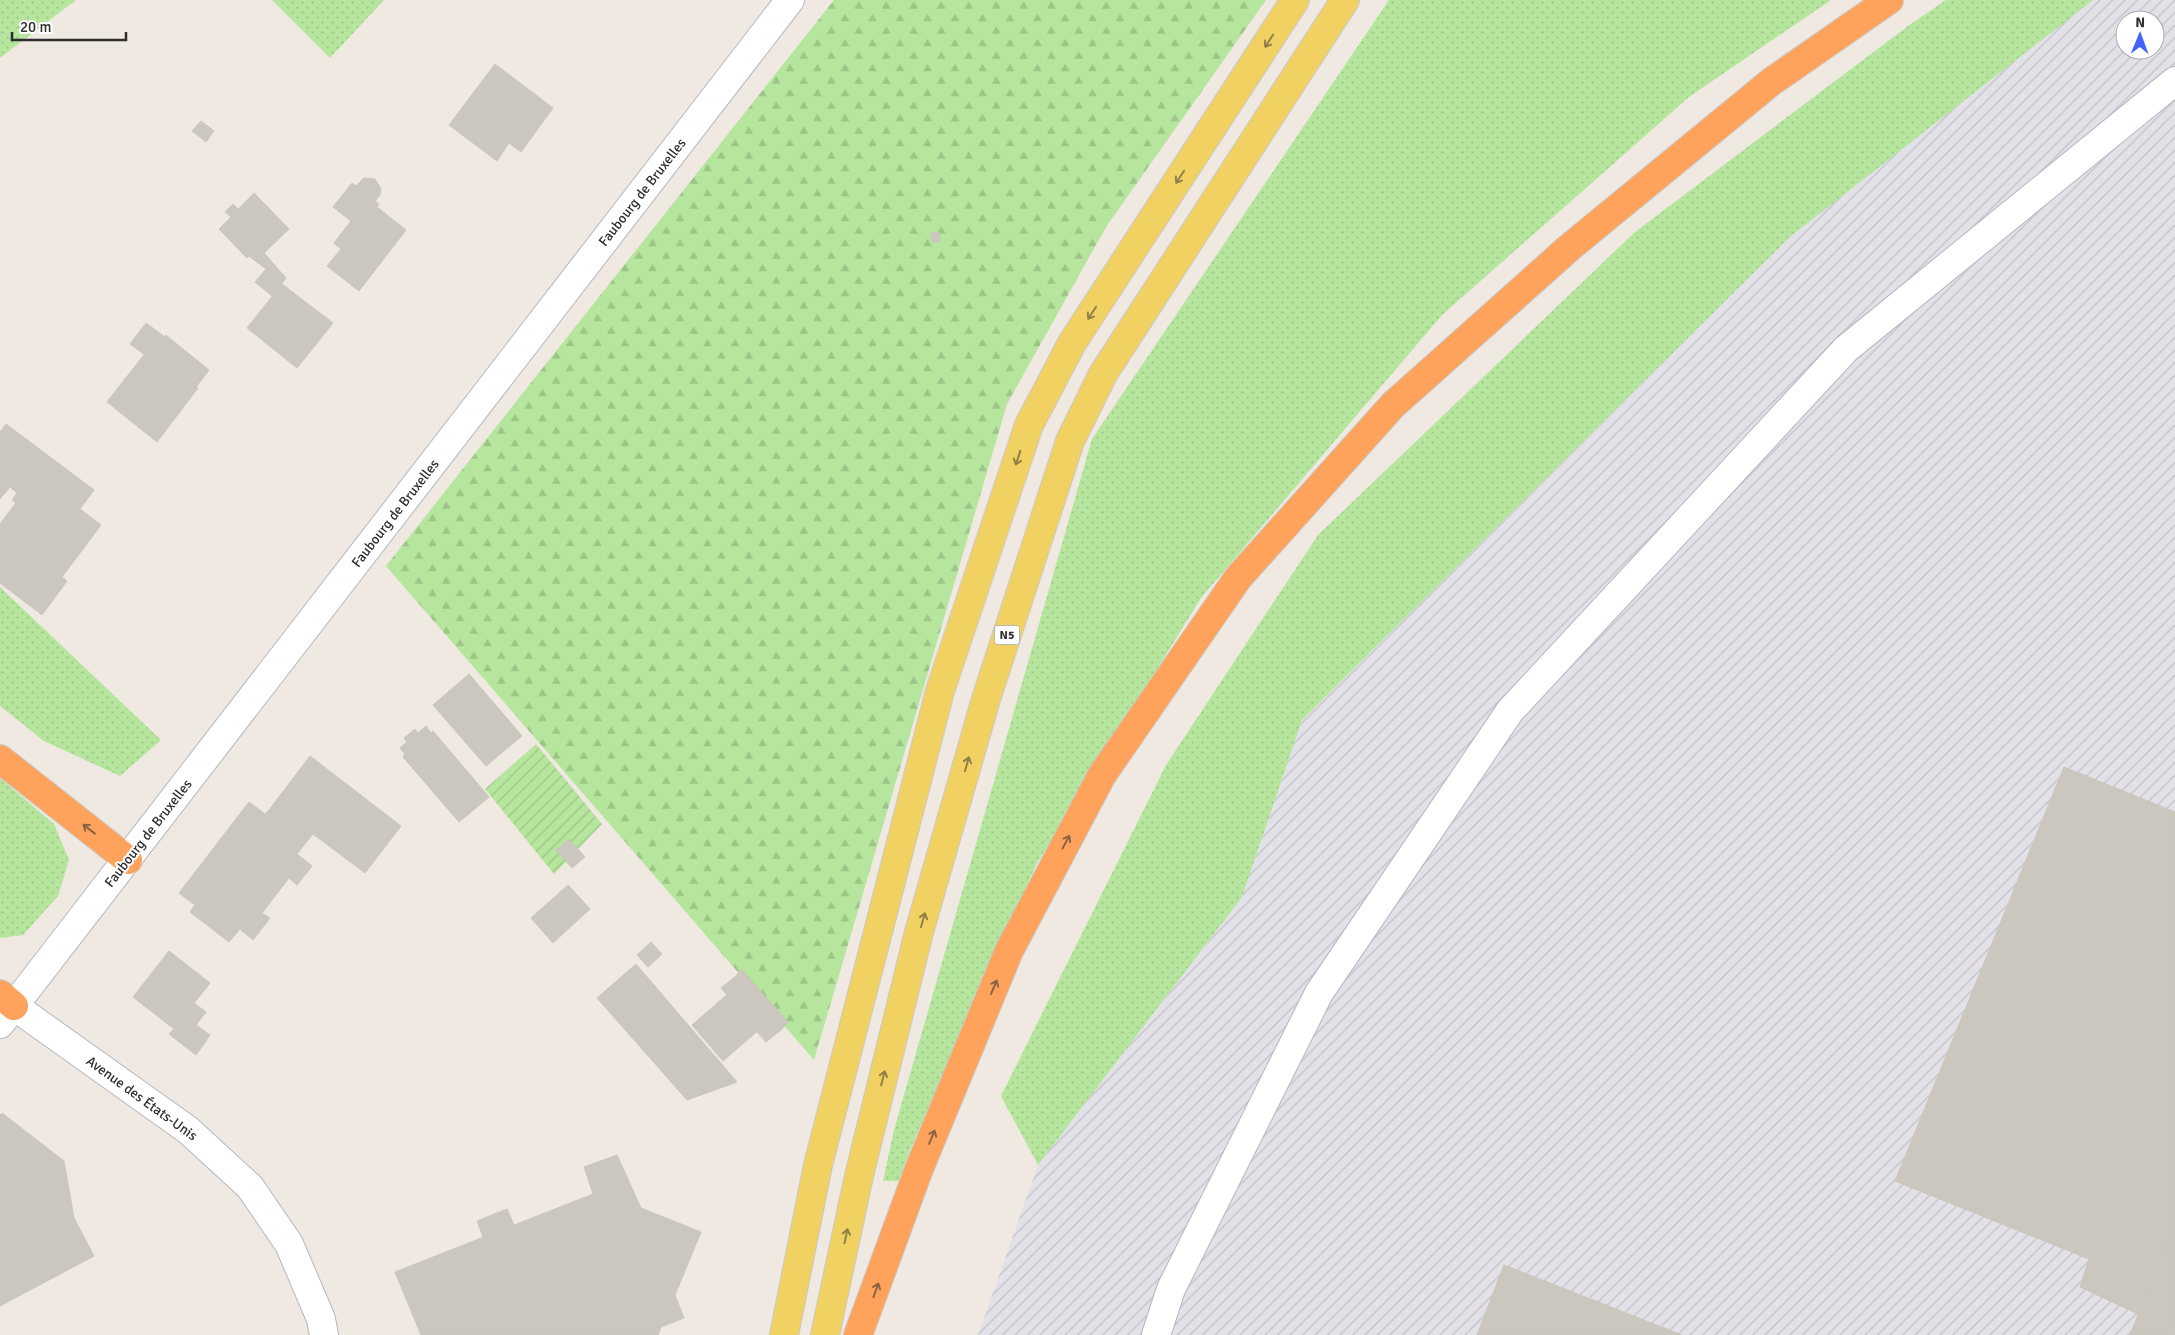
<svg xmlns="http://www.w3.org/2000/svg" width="2175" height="1335" font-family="Signika,sans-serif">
	<defs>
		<pattern id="industrial-furrows" width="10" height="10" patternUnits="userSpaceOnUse" patternTransform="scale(1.25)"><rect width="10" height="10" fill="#e3e1e8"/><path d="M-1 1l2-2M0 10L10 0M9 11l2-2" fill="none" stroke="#c3c1c7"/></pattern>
		<pattern id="grass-dots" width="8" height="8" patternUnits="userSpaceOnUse" patternTransform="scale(1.25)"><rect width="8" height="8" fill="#b6e59e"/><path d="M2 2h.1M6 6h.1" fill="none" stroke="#9dc588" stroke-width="1.8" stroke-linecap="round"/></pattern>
		<pattern id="forest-firs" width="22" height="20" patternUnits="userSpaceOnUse" patternTransform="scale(1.25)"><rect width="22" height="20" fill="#b6e59e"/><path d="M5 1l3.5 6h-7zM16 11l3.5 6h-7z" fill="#9dc588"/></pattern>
		<pattern id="garden-furrows" width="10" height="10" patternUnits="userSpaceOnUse" patternTransform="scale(1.25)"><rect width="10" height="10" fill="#b6e59e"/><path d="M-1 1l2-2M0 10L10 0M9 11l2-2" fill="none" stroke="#9dc588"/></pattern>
	</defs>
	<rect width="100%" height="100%" fill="#efe9e1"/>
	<!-- industrial -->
	<path fill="url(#industrial-furrows)" fill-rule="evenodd" d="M2087,0H2175V1335H978L1038,1165L1242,897L1302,720L1791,236ZM2125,20H2155V50H2125Z"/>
	<!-- grass -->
	<g fill="url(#grass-dots)">
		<path d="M0,0H76L0,58Z"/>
		<path d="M272,0H384L330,58Z"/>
		<path d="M1389,0H1831L1689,97L1442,315L1201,598L1036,865L910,1150L899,1181H883L894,1130L1092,439Z"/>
		<path d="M1946,0H2093L1791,236L1302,720L1242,897L1038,1165L1001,1096L1166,765L1318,535L1635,232L1908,26Z"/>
		<path d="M0,587L161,740L120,776L44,741L0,706Z"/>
		<path d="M0,778L54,824L69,860L58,896L23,935L0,938Z"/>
	</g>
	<!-- forest -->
	<path fill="url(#forest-firs)" d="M834,0H1266L1106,227L1007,404L814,1060L386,566Z"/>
	<!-- garden -->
	<path fill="url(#garden-furrows)" d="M536,744L602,824L554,874L485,789Z"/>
	<!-- building -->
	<g fill="#cbc7bf" stroke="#cbc5ba">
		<path d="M495,64L553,108L521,152L509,143L497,161L449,125Z"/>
		<path d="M201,121L214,131L206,142L192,131Z"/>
		<path d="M364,178L375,179L381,189L380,195L375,201L379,204L377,207L406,230L359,291L327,266L341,249L334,243L351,221L333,207L352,183L356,186Z"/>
		<path d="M254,193L289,229L264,253L231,217Z"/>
		<path d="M233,204L238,209L231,217L225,212Z"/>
		<path d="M231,217L258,246L247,258L219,229Z"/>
		<path d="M939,232L940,241L932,242L931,233Z"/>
		<path d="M258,246L286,278L272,296L255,282L266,269L249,256Z"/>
		<path d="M282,284L333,323L297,368L247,328Z"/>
		<path d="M146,323L165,337L166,335L168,337L153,356L147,351L145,355L130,344Z"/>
		<path d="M168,337L209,370L196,387L198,388L157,442L107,402L147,351L153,356Z"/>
		<path d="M6,424L94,490L80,509L38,477L17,493L10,487L0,499V432Z"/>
		<path d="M38,477L101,525L62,577L67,581L42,615L0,583V524L16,503L12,500L17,493Z"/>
		<path d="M469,674L522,736L486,766L433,705Z"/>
		<path d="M426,726L431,733L433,731L489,797L459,822L403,757L405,754L400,748L407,742L404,738L415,729L418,733Z"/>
		<path d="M310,756L401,826L365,873L313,834L308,840L269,810Z"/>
		<path d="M2064,767L2175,812V1224L2138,1314L2080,1287L2089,1259L1895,1181Z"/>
		<path d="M249,802L265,814L269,810L308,840L297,854L312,866L297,885L289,878L262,913L270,918L253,940L240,929L229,942L190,912L195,905L179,893Z"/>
		<path d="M569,839L585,857L572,868L556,850Z"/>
		<path d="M568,885L590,909L553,943L531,918Z"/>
		<path d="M651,942L662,954L648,967L637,955Z"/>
		<path d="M169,951L210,983L174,1029L133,997Z"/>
		<path d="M636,964L737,1082L687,1100L597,998Z"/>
		<path d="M741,969L788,1022L782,1029L736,976Z"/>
		<path d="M736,976L782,1029L766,1042L757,1032L761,1028L730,992L727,995L721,988Z"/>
		<path d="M730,992L761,1028L723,1061L692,1025Z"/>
		<path d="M194,1003L206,1012L196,1025L210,1035L206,1041L181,1021Z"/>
		<path d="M181,1021L206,1041L196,1055L169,1034Z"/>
		<path d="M2,1113L64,1161L74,1218L94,1256L0,1306V1115Z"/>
		<path d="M617,1155L641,1208L701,1232L675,1295L684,1318L661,1327L658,1335H421L395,1272L593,1194L584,1167Z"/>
		<path d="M507,1209L514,1225L483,1237L477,1221Z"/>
		<path d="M2175,1224V1335H2130Z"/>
		<path d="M1504,1265L1682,1335H1477Z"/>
	</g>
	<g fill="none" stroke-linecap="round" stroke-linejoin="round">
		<defs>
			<g id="minor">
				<path d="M14,1006L188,1130L250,1187L289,1244L321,1319L324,1335"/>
				<path d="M0,1024L790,0"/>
				<path d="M1156,1335L1171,1289L1319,993L1510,711L1846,349L2175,81"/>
			</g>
			<g id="major">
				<path d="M784,1335L818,1165L940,691L1029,425L1072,343L1295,0"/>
				<path d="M825,1335L859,1176L919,932L986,699L1070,441L1103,374L1345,0"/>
			</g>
			<g id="highway">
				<path d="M0,759L128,860"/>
				<path d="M0,994L14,1006"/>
				<path d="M858,1335L919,1169L1009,951L1102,775L1238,578L1393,405L1570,247L1771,82L1889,0"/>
			</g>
		</defs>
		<!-- minor casing -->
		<use href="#minor" stroke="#b4b7c1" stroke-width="30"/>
		<!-- major casing -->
		<use href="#major" stroke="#c9c9c9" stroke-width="30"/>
		<!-- highway casing -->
		<use href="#highway" stroke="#c9c9c9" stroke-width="30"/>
		<!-- minor -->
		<use href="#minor" stroke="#fff" stroke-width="28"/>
		<!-- major -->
		<use href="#major" stroke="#f2d163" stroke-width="28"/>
		<!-- highway -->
		<use href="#highway" stroke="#ffa35c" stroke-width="28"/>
	</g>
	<!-- one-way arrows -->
	<defs><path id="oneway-shaft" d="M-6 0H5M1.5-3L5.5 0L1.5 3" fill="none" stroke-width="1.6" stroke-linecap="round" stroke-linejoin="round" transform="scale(1.25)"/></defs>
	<g stroke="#908048">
		<use href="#oneway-shaft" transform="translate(1269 41) rotate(123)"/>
		<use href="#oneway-shaft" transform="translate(1180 177) rotate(123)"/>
		<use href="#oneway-shaft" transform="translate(1092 313) rotate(123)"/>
		<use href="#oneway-shaft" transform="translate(1018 458) rotate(108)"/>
		<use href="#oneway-shaft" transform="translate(967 764) rotate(-74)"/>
		<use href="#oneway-shaft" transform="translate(923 920) rotate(-74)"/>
		<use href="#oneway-shaft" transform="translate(883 1078) rotate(-76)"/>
		<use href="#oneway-shaft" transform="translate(846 1236) rotate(-78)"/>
	</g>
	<g stroke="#8c6343">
		<use href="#oneway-shaft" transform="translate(89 829) rotate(-142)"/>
		<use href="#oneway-shaft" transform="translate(1066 842) rotate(-62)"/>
		<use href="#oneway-shaft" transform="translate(994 987) rotate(-67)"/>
		<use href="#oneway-shaft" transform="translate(932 1137) rotate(-67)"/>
		<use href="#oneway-shaft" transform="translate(876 1290) rotate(-70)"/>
	</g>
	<g text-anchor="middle" stroke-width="4" stroke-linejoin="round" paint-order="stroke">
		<!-- shield labels -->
		<rect fill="#fff" stroke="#6d6d6d" stroke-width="1" x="994.5" y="625.5" width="25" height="19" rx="4"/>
		<g font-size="12" font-weight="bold" fill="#2e2e2e">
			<text x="1007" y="639">N5</text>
		</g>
		<!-- street labels -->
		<g font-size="14" fill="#2e2e2e" stroke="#fff">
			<text transform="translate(642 192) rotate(-52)" y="5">Faubourg de Bruxelles</text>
			<text transform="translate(395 513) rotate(-52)" y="5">Faubourg de Bruxelles</text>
			<text transform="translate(148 833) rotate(-52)" y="5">Faubourg de Bruxelles</text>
			<text transform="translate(142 1098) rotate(36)" y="5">Avenue des États-Unis</text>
		</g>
	</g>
	<!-- north arrow -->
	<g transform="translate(2140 35) rotate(1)"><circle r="24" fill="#ffffff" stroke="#ababab"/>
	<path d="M0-4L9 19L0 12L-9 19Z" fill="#4264fb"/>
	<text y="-8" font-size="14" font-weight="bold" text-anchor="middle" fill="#2e2e2e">N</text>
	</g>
	<!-- scale -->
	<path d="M12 32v8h114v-8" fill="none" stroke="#2e2e2e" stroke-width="2.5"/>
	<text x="20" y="32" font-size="15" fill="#2e2e2e" stroke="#ffffff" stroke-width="4" paint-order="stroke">20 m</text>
</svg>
